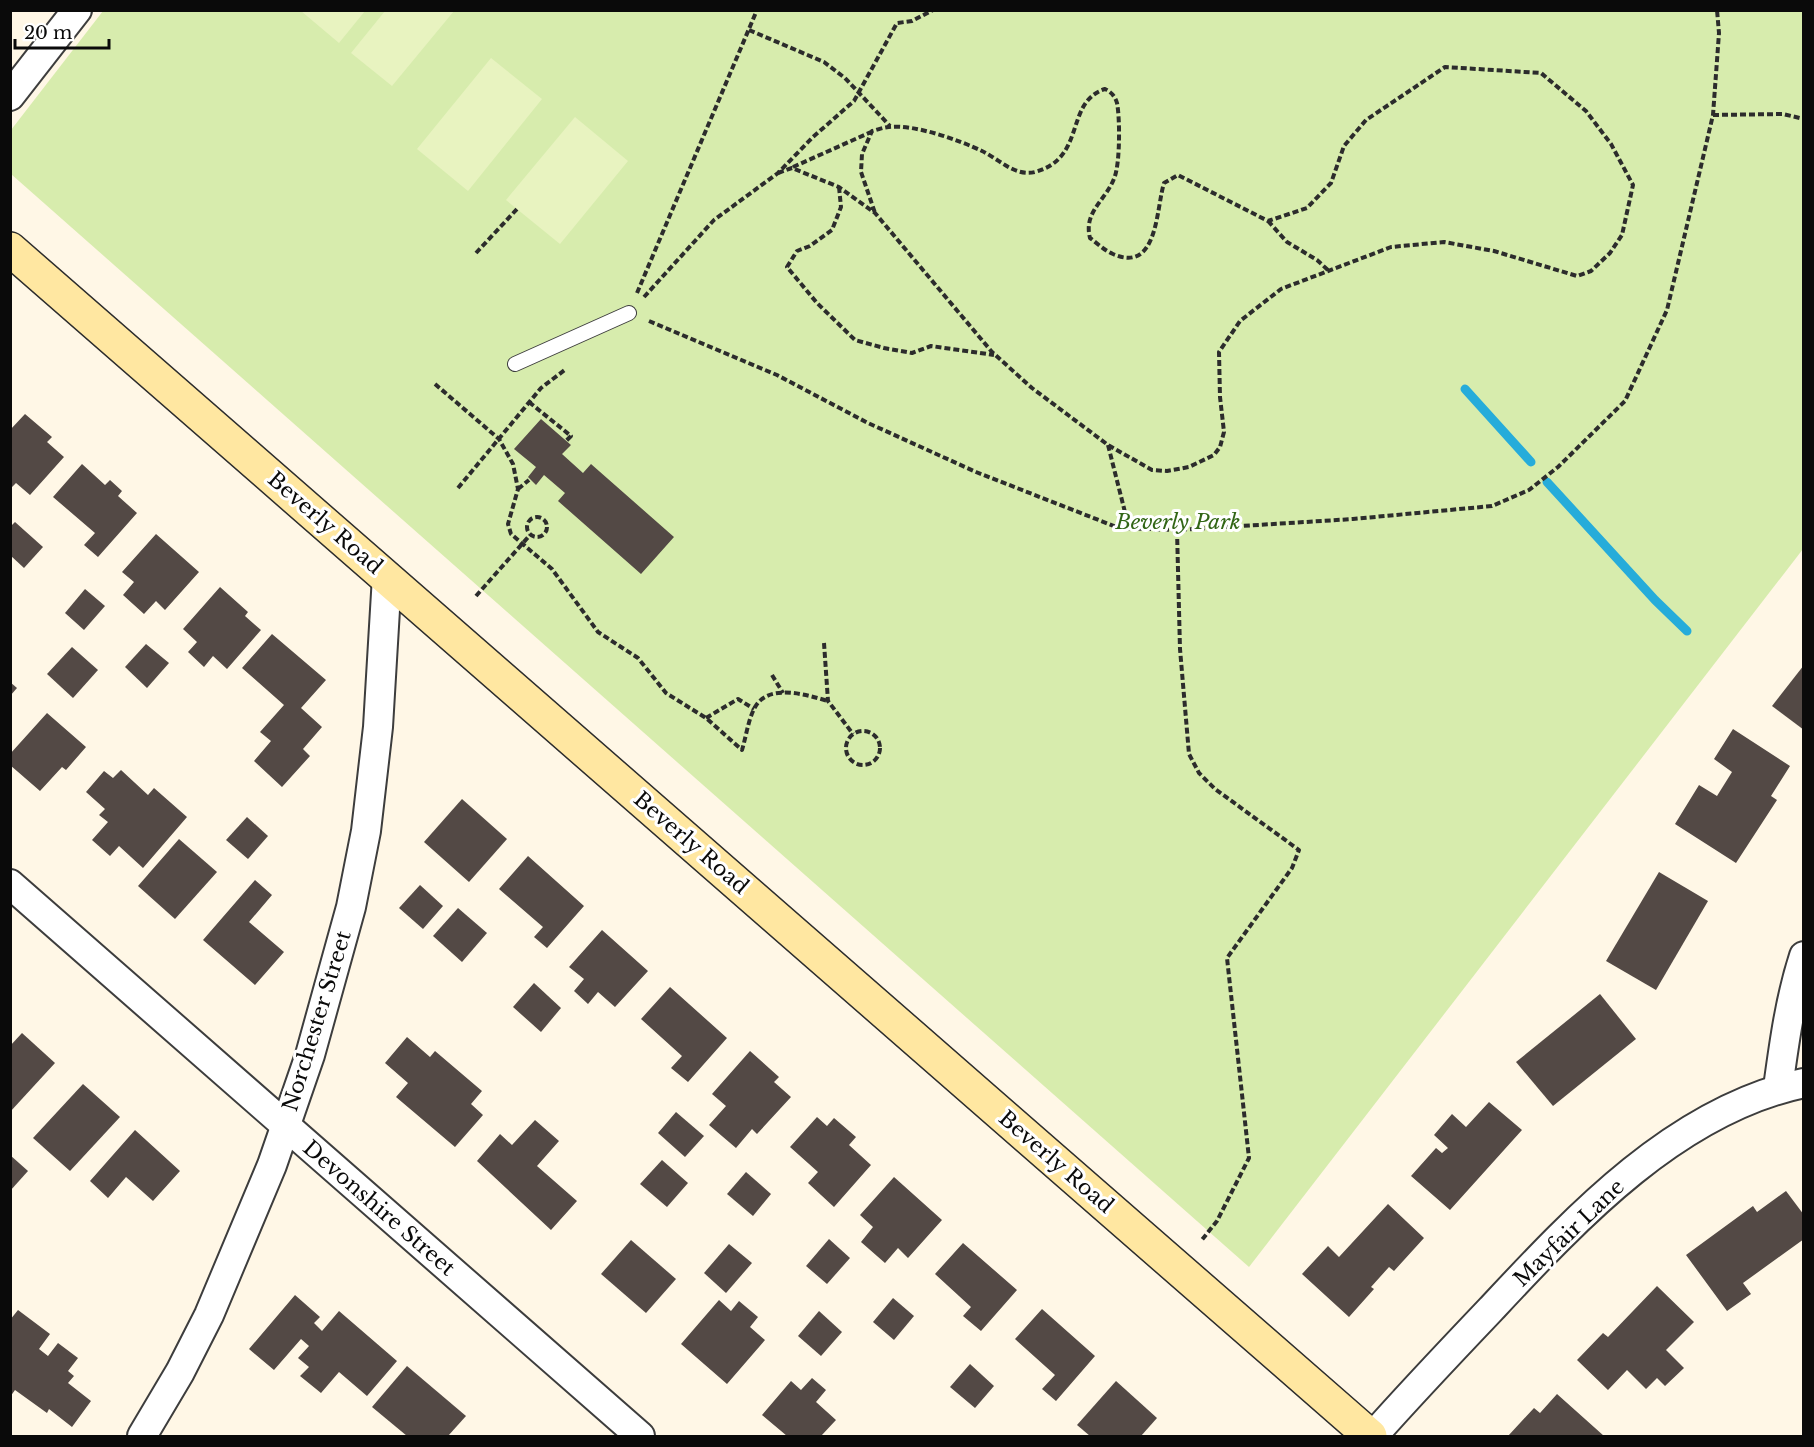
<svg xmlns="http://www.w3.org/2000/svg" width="1814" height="1447" font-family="'Libre Baskerville',serif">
	<rect width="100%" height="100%" fill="#fff7e6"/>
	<!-- green -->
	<path fill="#d7ecad" d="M103,11H1803V549L1249,1267L11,174V130Z"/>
	<!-- pitch -->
	<g fill="#e8f3c0">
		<path d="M301,11H365L339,43Z"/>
		<path d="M385,11H454L392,86L351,53Z"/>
		<path d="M491,58L542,99L468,191L417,149Z"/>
		<path d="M575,117L628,161L560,244L506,200Z"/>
	</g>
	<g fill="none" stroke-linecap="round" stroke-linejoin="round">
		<!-- stream -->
		<g stroke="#26acda" stroke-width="9">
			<path d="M1465,389L1531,462"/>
			<path d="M1547,482L1655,600L1687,631"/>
		</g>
	</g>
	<!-- building -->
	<g fill="#534945">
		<path d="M25,414L52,437L47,442L64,457L30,495L16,483L10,489V430Z"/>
		<path d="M541,419L571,445L562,454L583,473L591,464L674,537L641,574L558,501L565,493L544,475L536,485L528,477L536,467L514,449Z"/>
		<path d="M82,464L105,485L110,480L122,491L118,496L137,513L98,557L84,545L95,533L53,497Z"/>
		<path d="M15,522L43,547L24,568L10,555V527Z"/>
		<path d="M156,534L199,572L165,610L156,601L144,614L123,595L134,582L122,572Z"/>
		<path d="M220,587L248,612L245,616L261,630L227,669L213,656L204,667L188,652L197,642L183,629Z"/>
		<path d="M85,589L105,606L84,630L65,613Z"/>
		<path d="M272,634L326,680L301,708L322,727L303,749L310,756L282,787L254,761L271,741L260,732L284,705L242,668Z"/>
		<path d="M146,644L169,663L147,688L125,667Z"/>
		<path d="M72,647L98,670L73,698L47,674Z"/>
		<path d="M1804,665V730L1772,706Z"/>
		<path d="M10,682L17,688L10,696Z"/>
		<path d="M47,713L86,747L66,770L62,767L40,791L10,765V754Z"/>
		<path d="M1733,729L1790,766L1771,796L1777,800L1736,863L1675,824L1699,785L1717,796L1732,772L1714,759Z"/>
		<path d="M121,770L148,795L154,788L187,817L143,868L119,846L110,856L92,840L108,822L99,815L105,809L86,792L104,771L113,778Z"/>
		<path d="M462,799L507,839L469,882L424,842Z"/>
		<path d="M247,817L268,836L248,859L226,840Z"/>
		<path d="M179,839L217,872L175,919L138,886Z"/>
		<path d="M528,856L584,906L547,948L534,937L543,927L499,889Z"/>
		<path d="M1659,872L1708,901L1656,990L1606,961Z"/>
		<path d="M255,880L272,895L249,922L284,952L255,985L203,940Z"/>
		<path d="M420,885L443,906L423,929L399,908Z"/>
		<path d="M458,908L487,933L462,962L433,936Z"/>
		<path d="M602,930L648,971L615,1007L598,992L588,1004L574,991L584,979L569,967Z"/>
		<path d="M534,983L561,1008L541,1032L513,1007Z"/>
		<path d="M670,987L727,1038L688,1082L671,1068L682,1056L641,1019Z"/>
		<path d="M1600,994L1636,1039L1553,1106L1516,1062Z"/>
		<path d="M22,1033L55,1063L10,1112V1046Z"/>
		<path d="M407,1037L430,1057L435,1051L482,1091L471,1104L483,1115L455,1147L396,1097L408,1083L385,1063Z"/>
		<path d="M750,1051L779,1077L774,1082L791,1097L757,1134L752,1129L736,1148L709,1125L726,1106L712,1094Z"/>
		<path d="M83,1084L120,1117L70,1171L33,1138Z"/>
		<path d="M1489,1102L1522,1130L1450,1210L1411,1176L1436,1148L1442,1153L1448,1148L1434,1135L1452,1114L1466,1127Z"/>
		<path d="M676,1112L704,1136L685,1157L658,1133Z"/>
		<path d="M817,1117L827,1126L834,1118L856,1137L849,1145L871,1165L834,1207L808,1183L818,1172L790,1147Z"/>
		<path d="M535,1120L559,1141L537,1166L577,1201L551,1230L477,1161L500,1134L512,1145Z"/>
		<path d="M135,1130L180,1171L153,1201L126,1177L108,1198L90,1181Z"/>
		<path d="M10,1155L28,1171L10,1191Z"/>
		<path d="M662,1160L688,1183L667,1207L640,1184Z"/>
		<path d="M746,1172L771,1194L753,1216L727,1194Z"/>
		<path d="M894,1177L942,1220L908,1258L898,1248L885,1263L861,1242L873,1227L860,1215Z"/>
		<path d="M1786,1191L1804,1215V1239L1743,1283L1751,1294L1727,1311L1686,1255L1753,1206L1757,1212Z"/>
		<path d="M1388,1204L1424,1238L1394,1271L1389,1267L1371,1287L1374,1289L1349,1317L1302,1274L1328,1246L1339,1257Z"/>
		<path d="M829,1239L850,1258L827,1284L806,1266Z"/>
		<path d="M631,1240L676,1279L646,1313L601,1274Z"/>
		<path d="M963,1243L1017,1290L981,1331L963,1316L971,1307L935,1274Z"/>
		<path d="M729,1244L752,1263L726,1293L704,1273Z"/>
		<path d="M1657,1286L1694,1322L1666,1350L1684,1368L1665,1386L1657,1378L1646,1389L1627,1370L1608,1390L1577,1360L1603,1333L1608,1337Z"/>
		<path d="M295,1295L320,1317L314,1323L322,1331L339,1311L397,1361L367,1396L339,1372L321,1393L300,1376L309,1367L298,1358L309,1346L301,1339L274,1370L249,1349Z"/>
		<path d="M893,1298L914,1316L894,1340L873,1322Z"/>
		<path d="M719,1300L731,1311L739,1301L758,1317L750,1327L765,1340L727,1384L681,1344Z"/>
		<path d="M1042,1309L1095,1356L1056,1401L1042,1389L1055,1375L1015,1339Z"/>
		<path d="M18,1310L50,1334L39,1349L48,1356L58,1343L78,1358L68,1371L74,1376L68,1383L91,1401L72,1427L49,1409L47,1413L15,1390L10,1397V1320Z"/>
		<path d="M819,1311L842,1332L821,1356L798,1336Z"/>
		<path d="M970,1364L994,1386L975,1408L950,1387Z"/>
		<path d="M407,1366L466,1416L448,1436H407L372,1407Z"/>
		<path d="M812,1378L826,1390L816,1402L836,1420L821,1436H787L762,1415L791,1381L801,1390Z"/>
		<path d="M1116,1381L1157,1418L1141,1436H1090L1077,1425Z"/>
		<path d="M1557,1394L1604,1436H1508L1534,1408L1540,1413Z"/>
	</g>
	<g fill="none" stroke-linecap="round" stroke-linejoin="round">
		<defs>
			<path id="lane" d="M515,364L629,313"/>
			<g id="street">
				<path d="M10,96L77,10"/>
				<path d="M10,884L640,1436"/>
				<path d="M1778,1088C1784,1044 1790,999 1804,956"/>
				<path d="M142,1436L180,1372L209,1315L272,1165L310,1055L351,907L366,831L378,727L387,576"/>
				<path d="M1373,1436C1411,1393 1451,1351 1491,1309C1576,1218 1676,1110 1804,1083"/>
			</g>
			<path id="secondary" d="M10,249L1370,1436"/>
		</defs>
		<!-- lane casing -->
		<use href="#lane" stroke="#3d3d3d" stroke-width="16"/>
		<!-- street casing -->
		<use href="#street" stroke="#3d3d3d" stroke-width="32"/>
		<!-- secondary casing -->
		<use href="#secondary" stroke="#2c2c2c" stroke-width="36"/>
		<!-- path -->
		<g stroke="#2c2c2c" stroke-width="4" stroke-dasharray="6 3" stroke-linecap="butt">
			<path d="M749,30L824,62L845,78L890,126"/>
			<path d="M1713,115L1783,114L1804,119"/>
			<path d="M793,167L871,132"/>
			<path d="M778,173L792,168L839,187L875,213L992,352L1032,388L1108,445L1152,470L1167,471L1189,467L1214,455L1220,447L1224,432L1220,397L1219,352L1240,321L1281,289L1391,247L1444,242L1494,251L1577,276L1591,271L1610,253L1622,235L1633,185L1611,144L1586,111L1541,73L1445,67L1366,120L1344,146L1331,183L1307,208L1268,221L1178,175L1164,183C1156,209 1158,274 1113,254C1105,251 1097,243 1090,238C1083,211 1107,200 1115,176C1120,161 1120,118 1117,103C1115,96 1111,92 1105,89C1064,102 1087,158 1035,172C1015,177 999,159 982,151C959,140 914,124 889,127C884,127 877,130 872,131L862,154L861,172L875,213"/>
			<path d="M839,187L841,207L832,230L810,246L797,251L787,267L817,303L855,340L884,348L912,353L931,346L994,355"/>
			<path d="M1268,221L1287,242L1317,260L1329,271"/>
			<path d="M476,253L517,209"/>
			<path d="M637,293L757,10"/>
			<path d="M644,297L714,220L778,173L813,137L854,101L897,23L912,21L933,10"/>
			<path d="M649,321L777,375L868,423L976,472L1119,528L1177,530L1353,519L1492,506L1529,490L1558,467L1625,401L1667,310L1713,115L1719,33L1717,10"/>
			<path d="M435,384L499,439L513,464L518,489L508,524L511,534L552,569L598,632L638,658L666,693L706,718L742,750C746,737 748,721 754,709C767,682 807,695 828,701"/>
			<path d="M529,402L571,436L566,441"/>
			<path d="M1108,445L1129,528"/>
			<path d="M458,488L541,388L566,369"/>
			<path d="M518,489L529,480"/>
			<circle cx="537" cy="527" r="10"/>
			<path d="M1177,530L1180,649L1189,754L1199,773L1215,789L1299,850L1292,868L1227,958L1249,1158L1217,1221L1201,1241"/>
			<path d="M476,596L530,535"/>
			<path d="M824,643L828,701L853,734"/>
			<path d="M772,675L783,693"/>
			<path d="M706,718L738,699L754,709"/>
			<circle cx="863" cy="748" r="17"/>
		</g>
		<!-- lane -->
		<use href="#lane" stroke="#fff" stroke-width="14"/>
		<!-- street -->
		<use href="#street" stroke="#fff" stroke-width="28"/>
		<!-- secondary -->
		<use href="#secondary" stroke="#ffe7a1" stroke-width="33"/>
	</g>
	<g text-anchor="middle" stroke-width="6" stroke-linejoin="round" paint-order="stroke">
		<!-- park labels -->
		<g font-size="21" font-style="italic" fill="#326616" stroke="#fff">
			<text x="1178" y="529">Beverly Park</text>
		</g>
		<!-- street labels -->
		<g font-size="21" fill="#0a0a0a" stroke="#fff">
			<text transform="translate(325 523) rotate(41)" y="7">Beverly Road</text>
			<text transform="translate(691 843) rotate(41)" y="7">Beverly Road</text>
			<text transform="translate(317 1021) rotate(-73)" y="7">Norchester Street</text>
			<text transform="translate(1056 1162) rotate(41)" y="7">Beverly Road</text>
			<text transform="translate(379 1208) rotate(41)" y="7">Devonshire Street</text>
			<text transform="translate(1569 1233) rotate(-44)" y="7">Mayfair Lane</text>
		</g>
	</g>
	<!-- border -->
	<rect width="1814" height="1447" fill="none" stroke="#0a0a0a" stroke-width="24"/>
	<!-- scale -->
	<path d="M15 39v9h94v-9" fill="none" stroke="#0a0a0a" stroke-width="3"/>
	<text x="24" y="39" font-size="18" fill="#0a0a0a" stroke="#ffffff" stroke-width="4.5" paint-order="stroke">20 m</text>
</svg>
